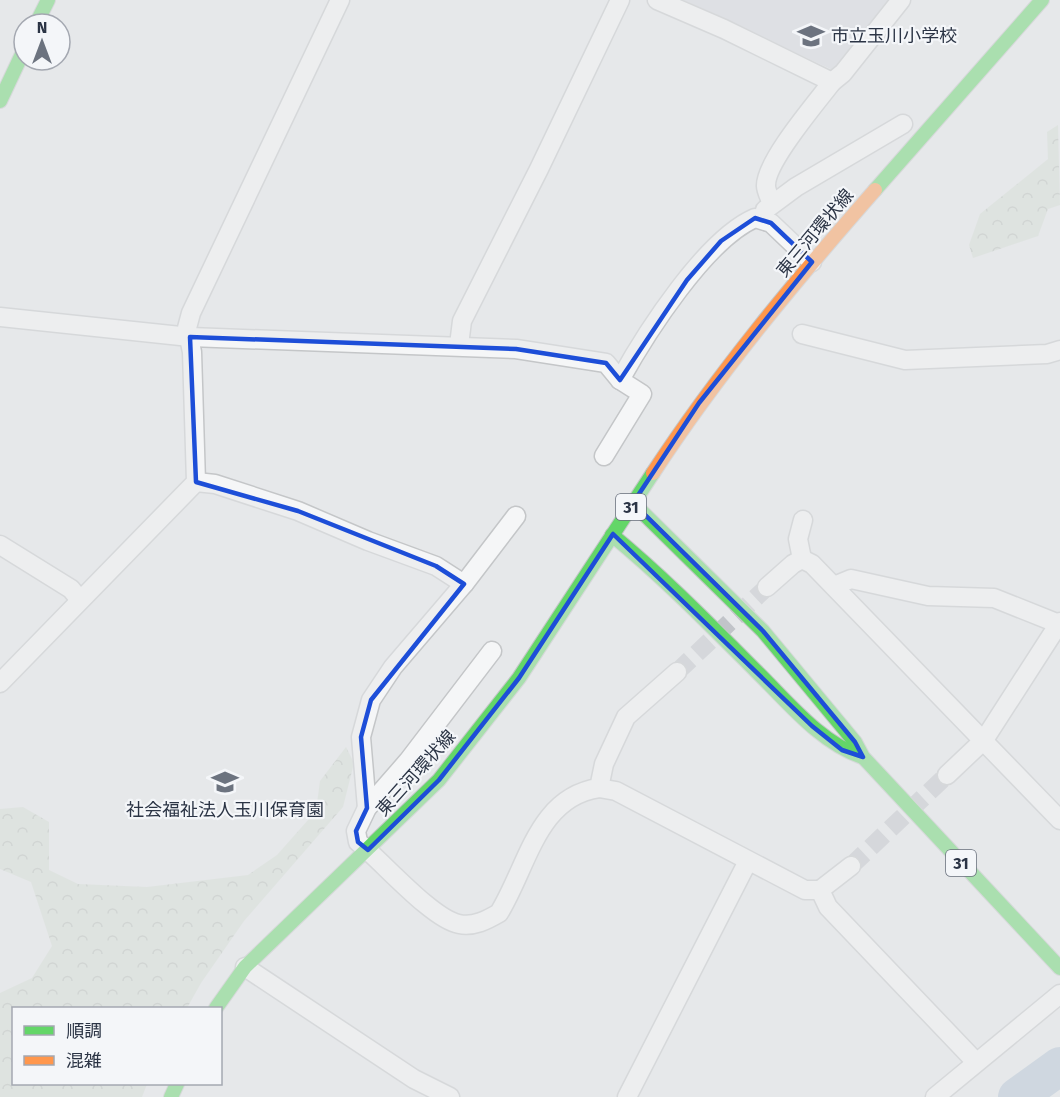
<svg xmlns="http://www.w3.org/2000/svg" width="1060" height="1097" font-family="'Fira Sans','Noto Sans JP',sans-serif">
	<defs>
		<pattern id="forest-crowns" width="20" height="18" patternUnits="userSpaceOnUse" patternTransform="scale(1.5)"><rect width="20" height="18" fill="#d6ded6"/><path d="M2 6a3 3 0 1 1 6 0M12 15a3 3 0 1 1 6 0" fill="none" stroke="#b8bfb9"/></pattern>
	</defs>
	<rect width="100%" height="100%" fill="#e6e8ea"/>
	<!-- built -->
	<path fill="#d4d7dd" d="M682,0H892L835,71Z"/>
	<!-- forest -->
	<g fill="url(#forest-crowns)">
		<path d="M1058,125L1060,205L1048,209L1038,236L973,258L969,245L980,214L1048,159L1047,132Z"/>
		<path d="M346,747L354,763L343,807L244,921L201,983L187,1008H14V1084H147L142,1097H0V993L32,978L52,946L31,882L0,869V809L23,807L49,822V870L78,884L147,887L248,875L277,855L316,811L320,781Z"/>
	</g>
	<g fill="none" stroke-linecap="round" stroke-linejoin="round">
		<!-- river -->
		<path stroke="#b4c4d5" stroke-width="38" d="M1017,1097L1060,1066"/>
		<!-- street-tunnel -->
		<g stroke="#c1c4c9" stroke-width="18" stroke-dasharray="18 9" stroke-linecap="butt">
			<path d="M677,672L767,587"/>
			<path d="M851,866L947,775"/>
		</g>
		<defs>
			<g id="street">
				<path d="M657,0L724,29L832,82C817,102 765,162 766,186C766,191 770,198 772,204"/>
				<path d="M832,82L843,73L901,0"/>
				<path d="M765,210L796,187L903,124"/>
				<path d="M0,317L190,337L516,349L606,363L620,380L642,394L604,456"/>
				<path d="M802,334L905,360L1047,354L1060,350"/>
				<path d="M459,345L462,321L539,169L620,0"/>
				<path d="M620,380C646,333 706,239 755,218L771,223L812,262"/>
				<path d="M196,482L215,484L298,511L368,541L436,566L464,584"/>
				<path d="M0,545L71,589L80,600"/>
				<path d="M802,559L798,539L803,520"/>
				<path d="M834,586L851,579L928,596L994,598L1059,624"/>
				<path d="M767,587L793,564L802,559L812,564L1060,820"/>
				<path d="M492,651L408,761L367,808L356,831L358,842C382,861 432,919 459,924C474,927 487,920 499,913C528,866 537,797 599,788L604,764L626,717L677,672"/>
				<path d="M0,683L196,482L192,352L187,328L191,313L340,0"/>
				<path d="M947,775L984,740L1060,622"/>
				<path d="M599,788L616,791L805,890H820L828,907L975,1061"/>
				<path d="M367,808L361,737L371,700L393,667L464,584L516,516"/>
				<path d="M820,890L851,866"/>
				<path d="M245,967L414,1079L450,1097"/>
				<path d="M627,1097L748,861"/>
				<path d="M935,1097L1060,994"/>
			</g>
			<g id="fast">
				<path d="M36,24L48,0"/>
				<path d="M0,101L24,50"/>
				<path d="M875,190L1042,0"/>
				<path d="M633,503L763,631L855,742L863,757L1060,968"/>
				<path d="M612,535C663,577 709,624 756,671C788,702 819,742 862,757"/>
				<path d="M216,1008L245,967L439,780L519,678L653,473"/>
				<path d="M171,1097L177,1084"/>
			</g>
			<path id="slow" d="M653,473C719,372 796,280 875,190"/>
		</defs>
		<!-- street casing -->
		<use href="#street" stroke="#c4c6c8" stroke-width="21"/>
		<!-- fast casing -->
		<use href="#fast" stroke="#c4c6c8" stroke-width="16"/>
		<!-- slow casing -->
		<use href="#slow" stroke="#c4c6c8" stroke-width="16"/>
		<!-- street -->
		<use href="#street" stroke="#f5f6f7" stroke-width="18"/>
		<!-- fast -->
		<use href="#fast" stroke="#63d668" stroke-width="14"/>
		<!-- slow -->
		<use href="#slow" stroke="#ff974d" stroke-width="14"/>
	</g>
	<!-- marked area -->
	<path d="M0 0H1060V1097H0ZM755,218L771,223L812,262L699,403L633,503L763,631L855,742L863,757L842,750L812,726L613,534L519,678L439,780L368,850L358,842L356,831L367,808L361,737L371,700L464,584L436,566L298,511L196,482L190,337L516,349L606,363L620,380L687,280L721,241Z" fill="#e6e8ea" fill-opacity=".55" fill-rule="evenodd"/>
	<path fill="none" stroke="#1d4ed8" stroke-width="4.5" stroke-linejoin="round" d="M755,218L771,223L812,262L699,403L633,503L763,631L855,742L863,757L842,750L812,726L613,534L519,678L439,780L368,850L358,842L356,831L367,808L361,737L371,700L464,584L436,566L298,511L196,482L190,337L516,349L606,363L620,380L687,280L721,241Z"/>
	<!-- icons -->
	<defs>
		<symbol id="school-bare" viewBox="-9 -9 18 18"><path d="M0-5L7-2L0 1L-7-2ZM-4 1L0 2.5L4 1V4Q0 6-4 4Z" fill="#6c737f" stroke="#f4f6f9" stroke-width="2.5" paint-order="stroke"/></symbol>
	</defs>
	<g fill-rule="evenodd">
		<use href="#school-bare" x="792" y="17" width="38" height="38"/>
		<use href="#school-bare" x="206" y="763" width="38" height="38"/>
	</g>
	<g text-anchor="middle" stroke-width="4.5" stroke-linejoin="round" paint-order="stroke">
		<!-- shield labels -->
		<g fill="#f4f6f9" stroke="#676e7b" stroke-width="1.5">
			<rect x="616" y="494" width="30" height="26" rx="4.5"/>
			<rect x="946" y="850" width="30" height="26" rx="4.5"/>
		</g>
		<g font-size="16" font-weight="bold" fill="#2b3445">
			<text x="631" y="513">31</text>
			<text x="961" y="869">31</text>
		</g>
		<!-- poi labels -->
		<g font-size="18" fill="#2b3445" stroke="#f4f6f9" text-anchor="start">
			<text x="831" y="42">市立玉川小学校</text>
			<text x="225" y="816" text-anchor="middle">社会福祉法人玉川保育園</text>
		</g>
		<!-- street labels -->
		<g font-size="18" fill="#2b3445" stroke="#f4f6f9">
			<text transform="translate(815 233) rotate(-50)" y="6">東三河環状線</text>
			<text transform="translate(416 773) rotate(-48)" y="6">東三河環状線</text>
		</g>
	</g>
	<!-- legend -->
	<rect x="12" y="1007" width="210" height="78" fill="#f4f6f9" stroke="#a4a8b1" stroke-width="1.5"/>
	<rect x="24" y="1026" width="30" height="9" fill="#63d668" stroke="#a4a8b1" stroke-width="1.5"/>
	<text x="66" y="1037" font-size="18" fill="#2b3445">順調</text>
	<rect x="24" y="1056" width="30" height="9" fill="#ff974d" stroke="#a4a8b1" stroke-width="1.5"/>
	<text x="66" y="1067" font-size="18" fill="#2b3445">混雑</text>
	<!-- north arrow -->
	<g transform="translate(42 42)"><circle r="28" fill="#f4f6f9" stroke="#a4a8b1" stroke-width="1.5"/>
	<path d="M0-4.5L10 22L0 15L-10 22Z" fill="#6c737f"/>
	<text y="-9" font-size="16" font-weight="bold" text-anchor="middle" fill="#2b3445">N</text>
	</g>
</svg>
